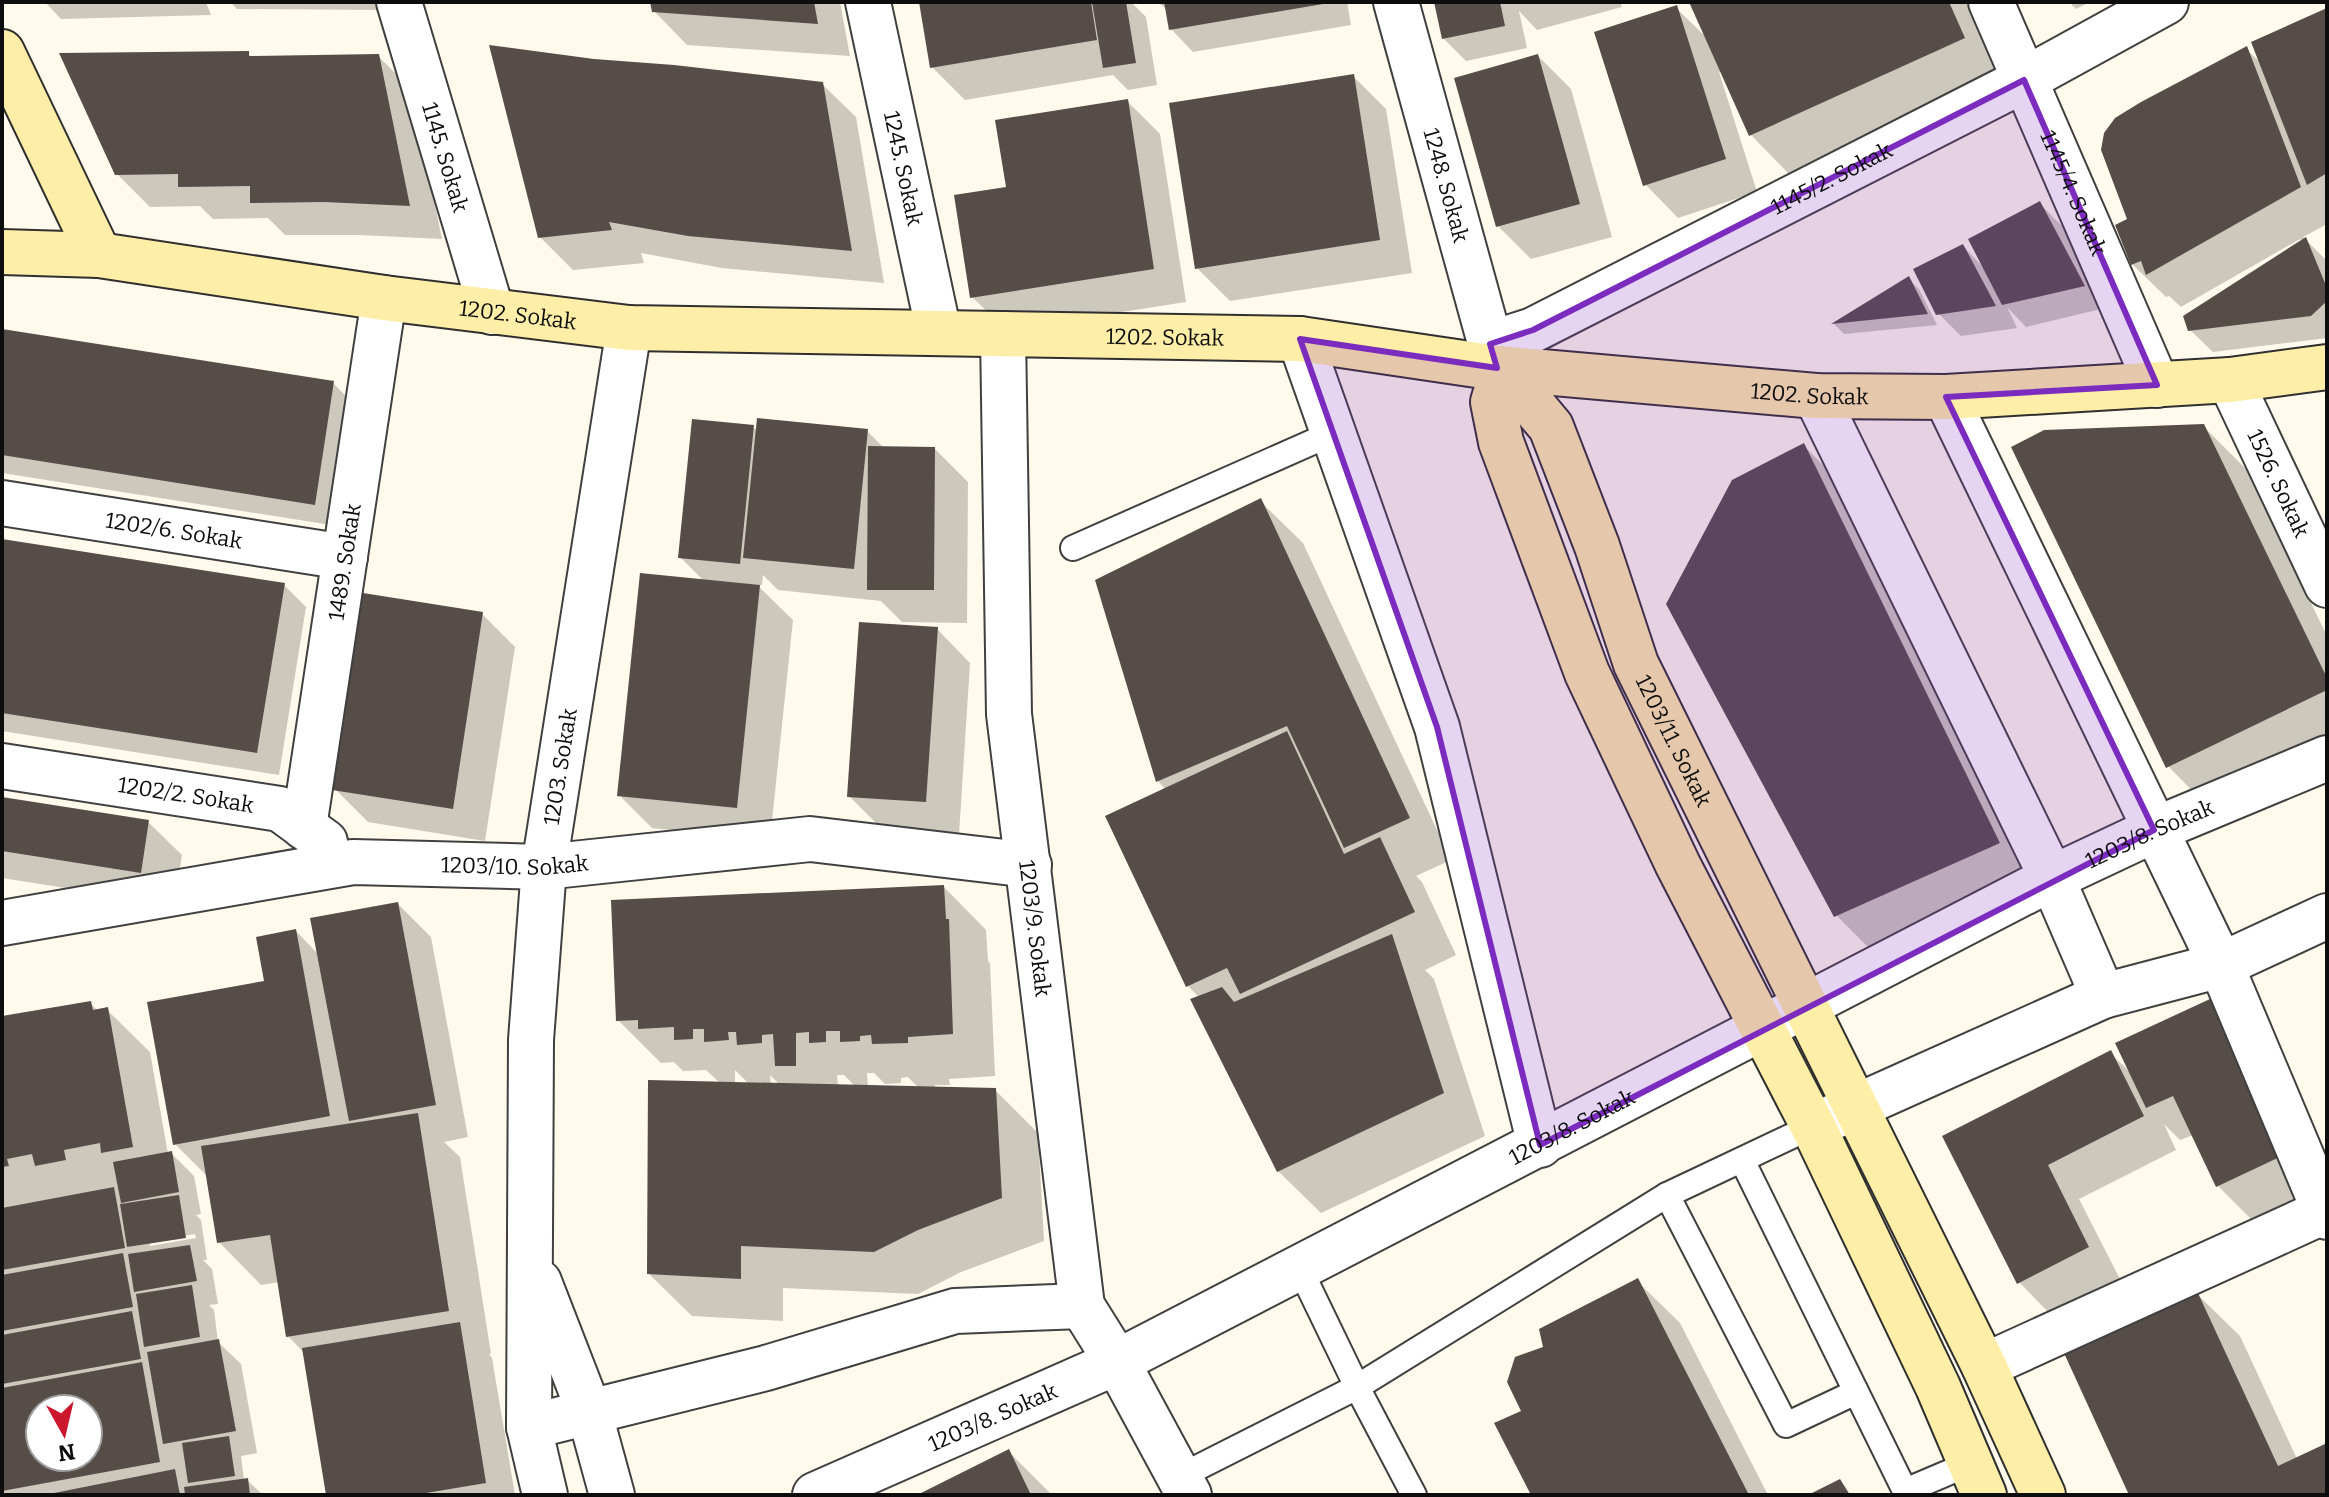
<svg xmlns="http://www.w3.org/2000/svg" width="2329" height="1497" font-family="Bitter,serif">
	<rect width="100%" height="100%" fill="#fffaec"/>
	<!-- shadow -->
	<g fill="#0003" fill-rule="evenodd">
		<path d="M45,2H206L211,15L61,19Z"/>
		<path d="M230,2H384L386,10L237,9Z"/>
		<path d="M652,2H840L850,56L687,45L654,11Z"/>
		<path d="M921,2H1131L1146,17L1157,85L1128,90L1113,75L965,100L932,67Z"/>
		<path d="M1157,2H1347L1351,25L1193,52L1171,29L1167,9Z"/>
		<path d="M1436,2H1512L1514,4L1513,2H1620L1622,7L1537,30L1519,11L1527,48L1466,61L1443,38Z"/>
		<path d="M1691,2H1971L2007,81L1793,178L1751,135L1722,71L1719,72L1757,192L1678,218L1645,184L1676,8L1707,38Z"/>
		<path d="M2069,2H2090L2076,9Z"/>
		<path d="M2327,10V224L2303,237L2327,261V338L2213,352L2190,330L2302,242L2300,239L2181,307L2169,296L2166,297L2132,264L2129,220L2246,49L2262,64Z"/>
		<path d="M248,53L252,58L378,56L411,89L442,239L359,235H285L268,218L213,219L200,206L150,207L117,174Z"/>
		<path d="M1538,56L1571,89L1612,237L1531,259L1498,226Z"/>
		<path d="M594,61L822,84L856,117L884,283L722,268L641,253L644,263L573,270L540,237Z"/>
		<path d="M1353,76L1386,109L1412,273L1230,301L1197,268Z"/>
		<path d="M1127,101L1160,134L1186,302L1058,322L1047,311L995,319L972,297L1009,189Z"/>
		<path d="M2039,203L2062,226L2105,308L2026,327L2007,307L2017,328L1961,336L1938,313L1963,246L1982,266Z"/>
		<path d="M1908,279L1919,289L1937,325L1844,334L1834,324Z"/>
		<path d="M2,331L333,383L356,406L337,526L2,473Z"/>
		<path d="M2203,426L2246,469L2327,636V753L2210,809L2168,766Z"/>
		<path d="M753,427L758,432L867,431L884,448L935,449L968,482L967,623L902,622L881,601L778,590L763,575L762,585H757L793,620L770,840L652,828L619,795L705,582L680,557Z"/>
		<path d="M1803,445L1846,488L2041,886L1879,958L1836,915Z"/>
		<path d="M1260,501L1303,543L1451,860L1416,876L1422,882L1456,955L1425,970L1434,979L1485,1136L1321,1213L1278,1171L1199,997L1188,986L1166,790L1158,781L1098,581Z"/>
		<path d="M2,540L284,585L306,607L279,775L2,731Z"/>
		<path d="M482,614L515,647L485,841L368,822L335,789Z"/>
		<path d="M937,629L970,663L959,835L882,829L849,796Z"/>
		<path d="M2,799L148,822L182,855L174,905L2,878Z"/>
		<path d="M944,887L986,930L988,961L990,964L995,1076L949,1079L950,1085H935V1089L995,1090L1038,1133L1044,1241L961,1272L918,1294L783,1288V1321L692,1316L649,1274L720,1083L706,1070L683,1071L674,1062L661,1063L618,1020ZM735,1070L749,1084H735ZM867,1073H874L885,1084L901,1083V1078L908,1077L919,1088L868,1087ZM770,1075L780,1085H771ZM837,1075H844L856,1087L838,1086Z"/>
		<path d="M398,904L431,937L468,1137L444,1142L460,1157L491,1354H489L492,1358L515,1495H328L305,1354L288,1336L280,1282L261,1285L219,1242L208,1177L175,1144L296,931L319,955Z"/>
		<path d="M2210,1001L2243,1034L2315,1189L2251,1219L2218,1186L2193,1135L2180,1140L2164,1124L2176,1150L2079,1199L2121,1281L2052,1316L2019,1282L1944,1136L2110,1053L2131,1073Z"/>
		<path d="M90,1003L98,1011L107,1010L150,1052L168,1154L171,1153L194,1176L201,1214L196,1215L201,1220L207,1260H203L212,1269L218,1304L209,1305L214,1310L218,1342L241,1364L257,1453L241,1456L244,1480H247L263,1495H2V1024ZM195,1234L196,1238L150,1246V1242ZM40,1409H88V1457H40Z"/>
		<path d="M1637,1281L1680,1323L1768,1495H1533L1523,1412L1545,1349Z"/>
		<path d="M2197,1294L2240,1336L2297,1459L2327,1445V1495H2132Z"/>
		<path d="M1009,1452L1052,1495H922Z"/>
	</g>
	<!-- building -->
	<g fill="#564c48" fill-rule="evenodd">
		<path d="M650,2H814L818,24L652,12Z"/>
		<path d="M919,2H1091L1097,40L930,68Z"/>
		<path d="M1092,2H1126L1136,63L1103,68Z"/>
		<path d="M1164,2H1323V4L1169,30Z"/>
		<path d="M1434,2H1500L1505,26L1442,39Z"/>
		<path d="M1689,2H1949L1965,38L1749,136Z"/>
		<path d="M1677,5L1726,159L1643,186L1594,32Z"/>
		<path d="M2327,8V173L2307,185L2251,42Z"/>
		<path d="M489,45L594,59L674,65L823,82L852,251L688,236L609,222L612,230L538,238Z"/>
		<path d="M2247,46L2301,187L2146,275L2141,261L2131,265L2115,225L2127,219L2101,150L2104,133L2115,118L2141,102Z"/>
		<path d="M249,51V56L379,54L410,206L324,202L250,203V186L178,187V174L115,175L59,53Z"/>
		<path d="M1538,54L1580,204L1496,227L1454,78Z"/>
		<path d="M1354,74L1380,240L1195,269L1169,103Z"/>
		<path d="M1128,99L1154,269L970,298L954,195L1006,187L995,120Z"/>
		<path d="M2040,201L2085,286L2002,305L1968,239Z"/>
		<path d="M2306,237L2327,288V301L2311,316L2188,331L2183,316Z"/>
		<path d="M1963,244L1996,306L1936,315L1913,269Z"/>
		<path d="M1909,276L1928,314L1831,324Z"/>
		<path d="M2,329L334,381L315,505L2,455Z"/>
		<path d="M757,418L868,429L854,569L743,558Z"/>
		<path d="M692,419L754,425L740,564L678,558Z"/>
		<path d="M2204,424L2327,678V690L2166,768L2011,447L2044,430Z"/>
		<path d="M1804,443L2000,843L1834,917L1666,604L1732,480Z"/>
		<path d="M868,446L935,447L934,590H867Z"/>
		<path d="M1261,498L1410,818L1344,848L1287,726L1156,782L1095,580Z"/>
		<path d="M2,539L285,583L257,753L2,713Z"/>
		<path d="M640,573L760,585L737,808L617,796Z"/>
		<path d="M363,593L483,612L453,809L332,790Z"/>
		<path d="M859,622L938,627L926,802L847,797Z"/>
		<path d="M1287,731L1344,854L1380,837L1415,912L1240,994L1227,968L1186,987L1105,816Z"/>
		<path d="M2,797L149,820L141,873L2,851Z"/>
		<path d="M944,885L946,919H949L953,1034L908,1037V1043L872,1044L871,1035L860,1036V1041L840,1042V1031H826V1042L809,1043V1032L796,1033V1066H775L773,1034L762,1035V1043L737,1045L736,1032H728L729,1040L704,1042V1029H693V1039L674,1040V1027L638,1029V1020L616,1021L611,900Z"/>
		<path d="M398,902L436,1105L349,1121L310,918Z"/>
		<path d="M296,929L330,1116L173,1145L147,1002L264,981L256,937Z"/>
		<path d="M1392,934L1444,1093L1277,1172L1190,999L1222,987L1234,1002Z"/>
		<path d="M2210,999L2284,1155L2216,1187L2173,1096L2146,1108L2115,1043Z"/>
		<path d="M91,1001L93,1010L108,1007L133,1147L101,1153L100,1143L64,1150L66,1160L35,1166L32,1154L7,1159L9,1166L2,1167V1016Z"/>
		<path d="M2111,1050L2144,1116L2048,1165L2089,1247L2017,1284L1942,1136Z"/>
		<path d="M648,1080L996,1088L1002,1198L918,1230L874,1252L741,1246V1279L647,1274Z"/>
		<path d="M418,1113L449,1311L286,1337L270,1235L217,1243L201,1146Z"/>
		<path d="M172,1151L179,1192L121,1203L113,1162Z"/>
		<path d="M114,1187L125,1248L2,1270V1208Z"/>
		<path d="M179,1195L186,1238L127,1247L120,1204Z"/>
		<path d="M190,1245L197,1281L134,1292L128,1254Z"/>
		<path d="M123,1253L133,1307L2,1331V1275Z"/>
		<path d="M1638,1278L1749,1495H1531L1494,1423L1521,1411L1507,1382L1515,1357L1543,1347L1539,1329Z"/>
		<path d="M192,1285L200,1337L144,1347L136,1294Z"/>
		<path d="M2197,1291L2278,1466L2327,1443V1495H2129L2064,1353Z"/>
		<path d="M132,1311L141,1359L2,1384V1335Z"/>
		<path d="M460,1322L486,1483L414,1495H326L302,1348Z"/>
		<path d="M219,1339L236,1431L163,1444L147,1352Z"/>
		<path d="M142,1362L160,1462L2,1491V1388ZM40,1409H88V1457H40Z"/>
		<path d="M229,1436L235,1476L188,1483L182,1443Z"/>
		<path d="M1009,1449L1031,1495H917Z"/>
		<path d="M175,1469L180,1495H49V1494Z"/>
		<path d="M248,1478L250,1495H185L184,1487Z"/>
		<path d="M1840,1479L1850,1495H1808Z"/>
	</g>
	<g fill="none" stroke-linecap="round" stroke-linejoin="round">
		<defs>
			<g id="lane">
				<path d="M1073,548L1333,433"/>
				<path d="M1742,1160L1905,1491L1971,1463"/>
				<path d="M1667,1195L1786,1425L1856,1392"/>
				<path d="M1299,1267L1357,1387L1414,1495"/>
				<path d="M1179,1477L1357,1387L1667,1195L1813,1126"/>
			</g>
			<g id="street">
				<path id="s1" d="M399,2L492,312"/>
				<path id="s2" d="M868,2L939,333"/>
				<path id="s3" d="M1396,2L1497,368"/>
				<path id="s4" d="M1991,2L2157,385"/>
				<path id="s5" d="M1003,334L1009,714L1082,1306L1117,1362L1189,1495"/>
				<path d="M1300,339L1437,727L1540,1145"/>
				<path id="s6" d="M1490,344L1533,330L2024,80L2166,2"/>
				<path id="s7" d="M2230,380L2327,585"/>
				<path d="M1816,396L2052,878L2103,996"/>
				<path d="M1946,397L2221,965L2327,1217"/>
				<path id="s8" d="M2,503L345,557"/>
				<path id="s9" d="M2,766L280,809L325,842"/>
				<path id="s10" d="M304,827L384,298"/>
				<path id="s11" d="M2,923L353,862L544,867L810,839L1029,865"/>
				<path d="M1813,1126L2103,996L2221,965L2327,916"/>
				<path d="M539,1282L589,1411L612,1495"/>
				<path d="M1984,1366L2325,1211"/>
				<path d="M529,1427L766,1368L955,1311L1082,1306"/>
				<path id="s12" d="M545,1495L529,1427L531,1040L544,867L629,328"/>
				<path id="s13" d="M815,1495L1117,1362L2052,878L2154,830L2327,758"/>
			</g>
			<g id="secondary">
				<path d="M2,52L99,255"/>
				<path id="s14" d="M2,252L99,255L384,298L629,328L1300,339L1497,368L1816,396L1946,397L2230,380L2327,367"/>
				<path d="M1497,368L1500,379L1493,402L1501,442L1587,673L1678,865L1813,1126L1938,1387L1984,1495"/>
				<path id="s15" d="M1500,379L1525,396L1551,427L1597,546L1636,664L1984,1366L2043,1495"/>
			</g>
		</defs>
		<!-- lane casing -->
		<use href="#lane" stroke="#404040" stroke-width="28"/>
		<!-- street casing -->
		<use href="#street" stroke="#404040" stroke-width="48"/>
		<!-- secondary casing -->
		<use href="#secondary" stroke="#2f2f2f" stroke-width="48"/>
		<!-- lane -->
		<use href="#lane" stroke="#fff" stroke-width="24"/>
		<!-- street -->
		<use href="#street" stroke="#fff" stroke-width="44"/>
		<!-- secondary -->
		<use href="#secondary" stroke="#ffeea7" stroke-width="44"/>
	</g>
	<!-- marked area -->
	<path fill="#7b2cbf" fill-opacity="0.2" stroke="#7b2cbf" stroke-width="6" stroke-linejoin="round" d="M2024,80L2157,385L1946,397L2154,830L1540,1145L1437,727L1300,339L1497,368L1490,344L1533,330Z"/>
	<g text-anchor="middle" stroke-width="8" stroke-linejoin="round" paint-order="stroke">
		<!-- street labels -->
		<g font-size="22" fill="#0d0d0d" stroke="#fff">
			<text dy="8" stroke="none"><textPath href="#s1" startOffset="162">1145. Sokak</textPath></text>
			<text dy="8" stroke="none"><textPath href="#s2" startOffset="170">1245. Sokak</textPath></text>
			<text dy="8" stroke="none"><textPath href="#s6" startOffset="380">1145/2. Sokak</textPath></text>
			<text dy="8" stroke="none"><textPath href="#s3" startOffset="190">1248. Sokak</textPath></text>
			<text dy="8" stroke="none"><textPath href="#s4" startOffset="208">1145/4. Sokak</textPath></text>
			<text dy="8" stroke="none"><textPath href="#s14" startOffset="520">1202. Sokak</textPath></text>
			<text dy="8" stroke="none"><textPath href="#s14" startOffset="1168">1202. Sokak</textPath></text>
			<text dy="8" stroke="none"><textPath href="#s14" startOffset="1816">1202. Sokak</textPath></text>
			<text dy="8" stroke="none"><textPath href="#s7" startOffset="114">1526. Sokak</textPath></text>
			<text dy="8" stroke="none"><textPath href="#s8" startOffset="174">1202/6. Sokak</textPath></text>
			<text dy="8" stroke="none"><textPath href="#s10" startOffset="268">1489. Sokak</textPath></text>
			<text dy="8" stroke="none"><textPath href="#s15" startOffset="408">1203/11. Sokak</textPath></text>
			<text dy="8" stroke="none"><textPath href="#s12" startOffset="732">1203. Sokak</textPath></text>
			<text dy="8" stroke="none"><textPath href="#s9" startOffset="186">1202/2. Sokak</textPath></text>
			<text dy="8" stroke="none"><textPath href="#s13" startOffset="1490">1203/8. Sokak</textPath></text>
			<text dy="8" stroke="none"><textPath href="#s11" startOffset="518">1203/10. Sokak</textPath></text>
			<text dy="8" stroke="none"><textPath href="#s5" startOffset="596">1203/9. Sokak</textPath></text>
			<text dy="8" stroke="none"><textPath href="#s13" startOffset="842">1203/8. Sokak</textPath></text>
			<text dy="8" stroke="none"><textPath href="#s13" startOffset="194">1203/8. Sokak</textPath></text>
		</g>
	</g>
	<!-- border -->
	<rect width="2329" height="1497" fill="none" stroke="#0d0d0d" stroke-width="8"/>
	<!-- north arrow -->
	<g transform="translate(64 1433) rotate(172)"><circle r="38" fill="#ffffff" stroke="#9e9e9e" stroke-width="2"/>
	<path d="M0-6L14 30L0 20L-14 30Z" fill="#cb162e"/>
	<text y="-12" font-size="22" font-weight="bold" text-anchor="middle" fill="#0d0d0d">N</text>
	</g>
</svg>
